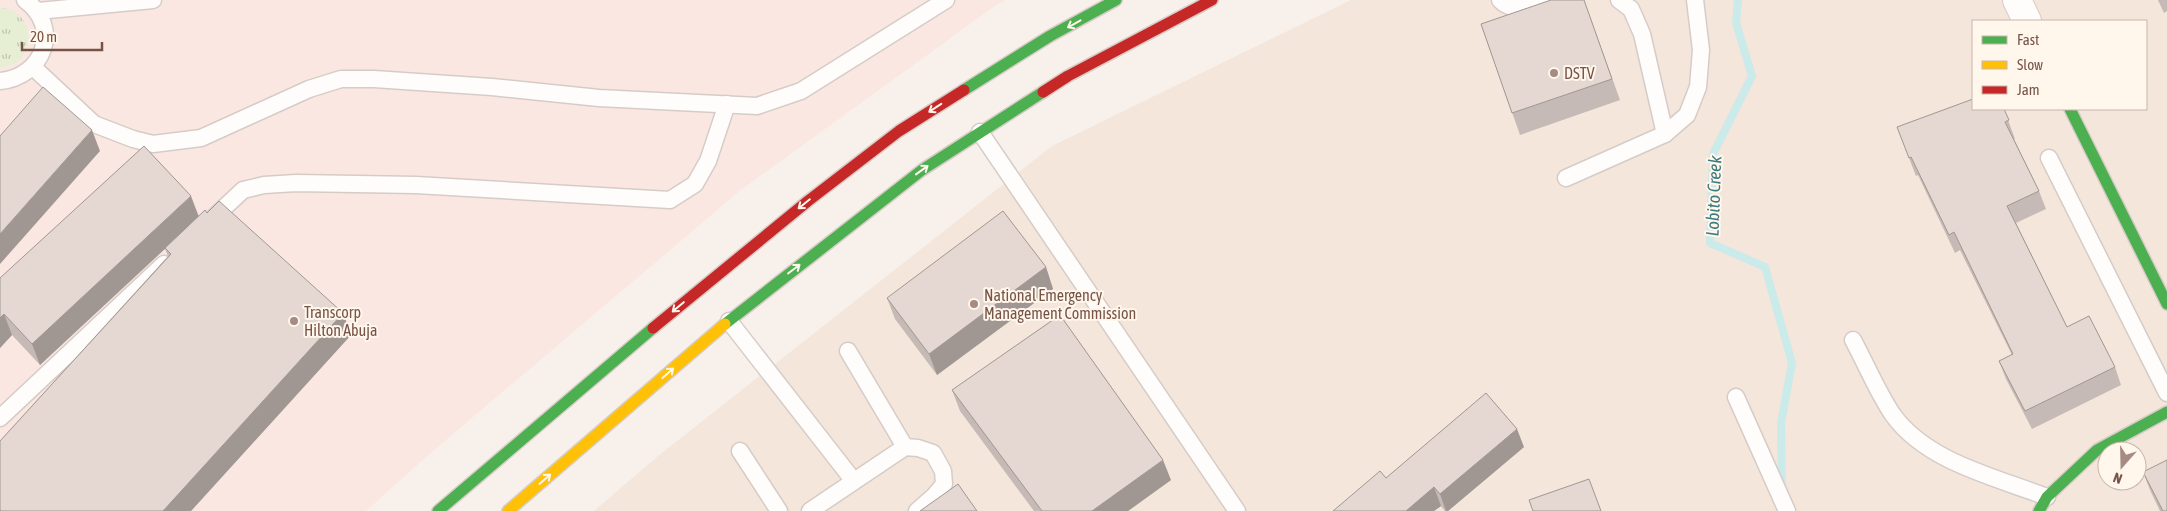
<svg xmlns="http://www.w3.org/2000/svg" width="2167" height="511" font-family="'Asap Condensed',sans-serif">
	<defs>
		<pattern id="grass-tufts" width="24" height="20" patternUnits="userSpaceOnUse" patternTransform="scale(1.25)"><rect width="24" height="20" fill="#e6eed4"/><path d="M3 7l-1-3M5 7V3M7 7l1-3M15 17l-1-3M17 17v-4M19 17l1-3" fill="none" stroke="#bfc3ae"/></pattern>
	</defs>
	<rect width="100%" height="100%" fill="#f8f1eb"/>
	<!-- residential -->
	<path fill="#f4e6db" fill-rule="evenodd" d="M1351,0H2167V511H594L658,456L1052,146ZM1973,21H2146V109H1973ZM2107,451H2137V481H2107Z"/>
	<!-- commercial -->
	<path fill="#fbe7e1" d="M0,0H1006L995,6L741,190L433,451L366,511H0Z"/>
	<!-- grass -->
	<path fill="url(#grass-tufts)" d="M0,8C38,9 38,67 0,67Z"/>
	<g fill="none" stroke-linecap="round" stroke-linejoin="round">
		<!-- stream -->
		<path stroke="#cbeaea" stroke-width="8" d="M1738,0L1736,23L1752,76L1713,154L1710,243L1765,267L1792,363L1781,423L1782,490"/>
		<defs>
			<g id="lane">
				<path d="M1500,0C1513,14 1535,5 1551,0"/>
				<path d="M1619,0L1631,9L1642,34L1665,134"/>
				<path d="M38,11L153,0"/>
				<path d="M33,67L94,124L133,139L153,144L201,138L309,89L341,79H374L492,87L599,98L757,106L801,91L946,0"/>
				<path d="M0,81C44,77 62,27 25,0"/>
				<path d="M980,132L1237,511"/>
				<path d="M2049,158L2167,393"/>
				<path d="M1566,178L1665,134L1687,115L1698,87L1701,50L1695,0"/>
				<path d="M209,222L243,190L264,185L296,183L416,185L670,200L695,184L708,161L727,104"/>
				<path d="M729,321L853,480"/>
				<path d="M1853,340C1866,364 1878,393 1893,415C1927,462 1995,477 2047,497"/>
				<path d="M848,351L905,447"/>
				<path d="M1736,397L1787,511"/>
				<path d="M0,418L164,264"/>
				<path d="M740,451L779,511"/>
				<path d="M810,511L905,447L918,448L933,453L943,471L944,484L934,496L917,511"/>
			</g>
			<path id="street" d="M2017,0L2027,21"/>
			<g id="fast">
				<path d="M964,90L1050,36L1116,0"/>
				<path d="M2070,109L2167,304"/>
				<path d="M725,324L922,170L1043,92"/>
				<path d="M438,511L653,328"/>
				<path d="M2039,511L2047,497L2097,450L2167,412"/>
			</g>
			<path id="slow" d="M508,511L725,324"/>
			<g id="jam">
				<path d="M1043,92L1068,76L1212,0"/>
				<path d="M653,328L808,201L899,131L964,90"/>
			</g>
		</defs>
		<!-- lane casing -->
		<use href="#lane" stroke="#d6ccc7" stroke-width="19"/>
		<!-- street casing -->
		<use href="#street" stroke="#d6ccc7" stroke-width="30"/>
		<!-- fast casing -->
		<use href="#fast" stroke="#d7ccc7" stroke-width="14"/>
		<!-- slow casing -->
		<use href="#slow" stroke="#d7ccc7" stroke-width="14"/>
		<!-- jam casing -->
		<use href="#jam" stroke="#d7ccc7" stroke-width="14"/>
		<!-- lane -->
		<use href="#lane" stroke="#fefdfc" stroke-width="16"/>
		<!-- street -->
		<use href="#street" stroke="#fefdfc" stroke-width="28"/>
		<!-- fast -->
		<use href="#fast" stroke="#4caf50" stroke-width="11"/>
		<!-- slow -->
		<use href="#slow" stroke="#ffc107" stroke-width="11"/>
		<!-- jam -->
		<use href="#jam" stroke="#c62828" stroke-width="11"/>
	</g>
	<!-- wall -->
	<g fill="#c5bab5">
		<path d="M1584,0L1620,100L1520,135L1481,24Z"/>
		<path d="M2158,0H2167V11L2164,13Z"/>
		<path d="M2004,109L2015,139H2014L2039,191L2046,209L2016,223L2067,327L2115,367L2121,385L2032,429L2006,379L1999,361L2012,355L1960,250L1955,253L1918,175L1916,176L1897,127Z"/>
		<path d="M207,213L343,313L351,335L191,511H0V441L168,256L165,249L40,365L12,335L0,348V278Z"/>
		<path d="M1046,267L1053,289L937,375L895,319L887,298Z"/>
		<path d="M952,390L1171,480L1128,511H1034L960,411Z"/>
		<path d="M1524,447L1448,511H1445L1441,506L1434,511H1333Z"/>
		<path d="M2143,472L2167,511H2160L2150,490Z"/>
	</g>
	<!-- shaded-wall -->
	<g fill="#a09793">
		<path d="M92,130L100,151L0,264V234Z"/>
		<path d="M191,196L199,217L40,365L32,344Z"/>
		<path d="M1046,267L1053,289L937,375L929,354Z"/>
		<path d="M343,313L351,335L191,511H163Z"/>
		<path d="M4,314L12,335L0,348V318Z"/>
		<path d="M1517,429L1524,447L1448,511H1446L1440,494Z"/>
		<path d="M1163,460L1171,480L1128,511H1092Z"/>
		<path d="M1434,487L1441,506L1434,511H1406Z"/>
	</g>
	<!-- building -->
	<g fill="#e5d8d2" stroke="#a09793">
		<path d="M1551,0H1584L1612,79L1512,113L1481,24Z"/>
		<path d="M43,87L92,130L0,234V136Z"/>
		<path d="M1973,99V109H2004L2009,120L2005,122L2039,191L2007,206L2067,327L2089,316L2115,367L2025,411L1999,361L2013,354L1954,232L1949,235L1911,157L1909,158L1897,127Z"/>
		<path d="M144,146L191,196L32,344L4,314L0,318V278Z"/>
		<path d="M219,201L343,313L163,511H1L0,510V441L171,254L165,248L205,210L207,213Z"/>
		<path d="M1003,211L1046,267L929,354L887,298Z"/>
		<path d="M1060,315L1163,460L1092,511H1042L952,390Z"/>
		<path d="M1486,393L1517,429L1440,494L1434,487L1406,511H1333L1380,471L1386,478Z"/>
		<path d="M2167,460V511H2163L2143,472Z"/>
		<path d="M1589,479L1601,511H1533L1529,500Z"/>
		<path d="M958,484L977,511H920Z"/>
	</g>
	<!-- one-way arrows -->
	<defs><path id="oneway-shaft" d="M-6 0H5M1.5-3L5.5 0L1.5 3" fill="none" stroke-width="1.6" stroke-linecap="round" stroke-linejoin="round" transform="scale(1.25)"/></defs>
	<g stroke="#fff6ec">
		<use href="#oneway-shaft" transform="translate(1074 24) rotate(151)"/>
		<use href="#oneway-shaft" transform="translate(935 108) rotate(147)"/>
		<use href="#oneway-shaft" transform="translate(922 170) rotate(-36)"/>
		<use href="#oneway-shaft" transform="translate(804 204) rotate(141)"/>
		<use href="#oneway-shaft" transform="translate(794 269) rotate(-37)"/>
		<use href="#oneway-shaft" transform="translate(678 307) rotate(140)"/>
		<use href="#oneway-shaft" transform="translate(668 373) rotate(-41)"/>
		<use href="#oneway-shaft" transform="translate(545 479) rotate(-41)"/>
	</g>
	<!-- markers -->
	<g fill="#a58b81" stroke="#fff6ec" stroke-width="2">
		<circle cx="1554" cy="73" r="5"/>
		<circle cx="974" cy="304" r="5"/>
		<circle cx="294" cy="321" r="5"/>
	</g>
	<g text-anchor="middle" stroke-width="4" stroke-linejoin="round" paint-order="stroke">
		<!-- poi labels -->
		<g font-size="16" fill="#785448" stroke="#fff6ec" text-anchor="start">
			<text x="1564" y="79">DSTV</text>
			<text x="984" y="301">National Emergency<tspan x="984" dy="18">Management Commission</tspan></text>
			<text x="304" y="318">Transcorp<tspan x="304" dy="18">Hilton Abuja</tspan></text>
		</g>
		<!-- water labels -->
		<g font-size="18" font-style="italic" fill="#3a7b7e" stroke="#fff6ec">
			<text transform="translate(1714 196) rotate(-88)" y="6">Lobito Creek</text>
		</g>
	</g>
	<!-- legend -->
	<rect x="1972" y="20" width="175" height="90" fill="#fff6ec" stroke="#c9b5aa"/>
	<rect x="1982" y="36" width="25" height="8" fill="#4caf50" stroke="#c9b5aa"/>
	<text x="2017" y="45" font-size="15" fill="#785448">Fast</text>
	<rect x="1982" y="61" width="25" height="8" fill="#ffc107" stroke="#c9b5aa"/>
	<text x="2017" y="70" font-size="15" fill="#785448">Slow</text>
	<rect x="1982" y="86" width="25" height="8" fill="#c62828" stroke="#c9b5aa"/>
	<text x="2017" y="95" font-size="15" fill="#785448">Jam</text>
	<!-- north arrow -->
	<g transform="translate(2122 466) rotate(200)"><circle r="24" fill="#fff6ec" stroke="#c9b5aa"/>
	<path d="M0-4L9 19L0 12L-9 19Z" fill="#a58b81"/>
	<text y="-8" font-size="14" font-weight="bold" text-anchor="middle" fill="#785448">N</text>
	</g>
	<!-- scale -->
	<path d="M22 42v8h80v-8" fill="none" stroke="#785448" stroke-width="2.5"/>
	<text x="30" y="42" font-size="15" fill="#785448" stroke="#fff6ec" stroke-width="4" paint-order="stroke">20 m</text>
</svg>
